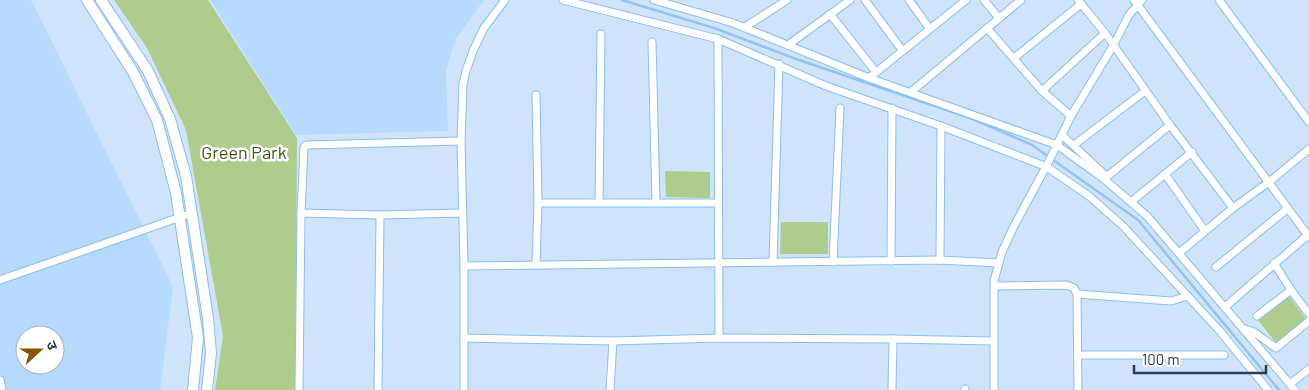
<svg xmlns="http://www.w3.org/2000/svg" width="1309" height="390" font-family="Barlow,'Noto Sans Devanagari',sans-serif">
	<rect width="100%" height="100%" fill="#cfe4fa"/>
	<!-- built -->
	<g fill="#b6dafd" fill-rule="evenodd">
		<path d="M0,0H31L173,287L160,390H0ZM25,335H55V365H25Z"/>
		<path d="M210,0H484L455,40L446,71L448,131L296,135Z"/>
	</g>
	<!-- green -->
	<g fill="#aecd8c">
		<path d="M114,0H208L297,138L295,390H215L223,336L186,130L147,48Z"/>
		<path d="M665,171L710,172V198L666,197Z"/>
		<path d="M781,222H828V254H780Z"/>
		<path d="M1289,296L1306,319L1276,343L1258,320Z"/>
	</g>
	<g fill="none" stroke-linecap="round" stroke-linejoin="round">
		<!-- stream -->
		<path stroke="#93c3f1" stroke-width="2.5" d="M622,0L714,28L799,60L973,119L1032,145L1138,220L1279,390"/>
		<defs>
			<g id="street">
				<path d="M563,0L718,39L826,86L941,126L1047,167L1089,196L1123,226L1219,330L1268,390"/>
				<path d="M654,0L733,23L869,78L1057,145L1104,179L1147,216L1295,390"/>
				<path d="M865,0L902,50"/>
				<path d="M909,0L930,29"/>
				<path d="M984,0L999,18"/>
				<path d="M1078,0L1105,33L1170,125L1233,208"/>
				<path d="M1134,0L1309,237"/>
				<path d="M1219,0L1309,122"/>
				<path d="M830,14L876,72"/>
				<path d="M745,27L787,0"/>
				<path d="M987,28L1042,91L1071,116"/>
				<path d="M718,39L719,338"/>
				<path d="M652,42L656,203"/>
				<path d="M788,45L850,0"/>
				<path d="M1014,58L1081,4"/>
				<path d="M869,78L966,0"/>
				<path d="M1042,91L1105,33"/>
				<path d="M911,92L1021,0"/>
				<path d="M536,95L538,203L536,265"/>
				<path d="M1062,135L1104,174"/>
				<path d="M1074,145L1145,91"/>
				<path d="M1165,174L1205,231"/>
				<path d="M1104,179L1170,125"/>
				<path d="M599,202L601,34"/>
				<path d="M1131,202L1192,152"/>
				<path d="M538,203H718"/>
				<path d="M301,213L380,215L462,213"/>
				<path d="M1179,253L1233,208L1269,182L1309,149"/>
				<path d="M940,260L941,126"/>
				<path d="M891,261L892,108"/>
				<path d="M773,262L779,64"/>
				<path d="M833,262L840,108"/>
				<path d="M1274,263L1291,290L1309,314"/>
				<path d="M464,266L940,260L998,263"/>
				<path d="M1216,267L1287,209"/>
				<path d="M0,280L192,213"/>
				<path d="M994,286L1066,285L1074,288L1077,294L1078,390"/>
				<path d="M1077,294L1171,301L1188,296"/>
				<path d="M1225,307L1308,235"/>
				<path d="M1257,316L1291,290"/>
				<path d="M1245,329L1254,332L1276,348L1309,321"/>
				<path d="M464,338L613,341L719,338L893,339L994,341"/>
				<path d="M1078,355H1224"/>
				<path d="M0,380L2,390"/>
				<path d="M1290,384L1309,369"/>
				<path d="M299,390L301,213L304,147L307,145L461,141"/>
				<path d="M378,390L380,215"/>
				<path d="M464,390V266L461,141L463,84L466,71L473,51L484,28L505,0"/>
				<path d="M610,390L613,341"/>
				<path d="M892,390L893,339"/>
				<path d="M965,390V389"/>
				<path d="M994,390V281L1002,252L1014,226L1048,163L1071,116L1113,46L1129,15L1142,0"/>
			</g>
			<g id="secondary">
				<path d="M87,0L133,72L157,120L176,193L198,338L193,390"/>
				<path d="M101,0L148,71L170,119L186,176L208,318L211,353L207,390"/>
			</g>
		</defs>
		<!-- street casing -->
		<use href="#street" stroke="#89bff4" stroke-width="9"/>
		<!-- secondary casing -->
		<use href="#secondary" stroke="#89bff4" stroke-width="12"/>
		<!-- street -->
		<use href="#street" stroke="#fff" stroke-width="7"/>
		<!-- secondary -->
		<use href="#secondary" stroke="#fff" stroke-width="10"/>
	</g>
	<g text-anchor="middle" stroke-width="5" stroke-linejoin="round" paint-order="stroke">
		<!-- park labels -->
		<g font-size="18" fill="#415c16" stroke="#fff">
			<text x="244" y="159">Green Park</text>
		</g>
	</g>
	<!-- north arrow -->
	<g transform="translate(40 350) rotate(69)"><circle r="24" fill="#ffffff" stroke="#a9b2bb"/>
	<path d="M0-4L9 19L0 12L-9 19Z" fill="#895400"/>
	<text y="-8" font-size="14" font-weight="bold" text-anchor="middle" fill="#283f54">उ</text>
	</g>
	<!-- scale -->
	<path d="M1134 365v8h132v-8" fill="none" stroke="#283f54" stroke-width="2.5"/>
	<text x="1142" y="365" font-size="15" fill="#283f54" stroke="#ffffff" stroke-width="4" paint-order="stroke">100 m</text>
</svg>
